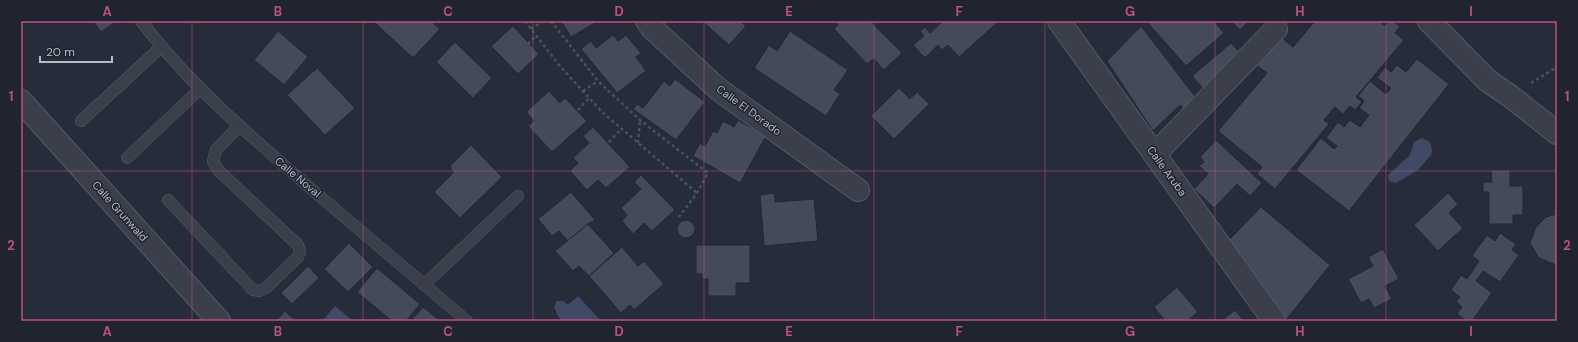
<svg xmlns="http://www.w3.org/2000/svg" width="1578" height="342" font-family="'DM Sans',sans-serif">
	<rect width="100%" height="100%" fill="#272c3b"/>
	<!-- water -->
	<g fill="#404a64">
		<path d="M1422,138L1430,142L1432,150L1431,155L1418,170L1396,183L1389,181L1388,175L1410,155L1414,142Z"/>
		<path d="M578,296L601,321H562L558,316L554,307L557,301H563L568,305Z"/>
		<path d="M335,306L353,321H324L323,320Z"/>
	</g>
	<!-- building -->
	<g fill="#444a59" stroke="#212632">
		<path d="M93,21H117L101,32Z"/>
		<path d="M377,21H431L440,29L413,58L375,23Z"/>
		<path d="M561,21H598L571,37Z"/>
		<path d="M702,21H740L746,26L729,45Z"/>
		<path d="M834,21H870L902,53L884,70L874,59L867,64L834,29L838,25Z"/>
		<path d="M943,21H999L959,57L948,45L942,50L938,45L925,58L913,45L924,36L920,31L925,27L930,33Z"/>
		<path d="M1149,21H1214L1224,33L1186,66L1147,22Z"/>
		<path d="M1231,21H1249L1240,30Z"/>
		<path d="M1315,21H1379L1385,26L1389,21H1393L1400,27L1395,33L1404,40L1356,97L1362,102L1355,110L1350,106L1343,114L1335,107L1324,120L1329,124L1275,189L1257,174L1262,167L1218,131L1267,73L1257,66L1281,37L1293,47Z"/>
		<path d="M513,26L539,54L518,74L491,46Z"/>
		<path d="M1141,26L1197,99L1185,111L1180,105L1153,131L1107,61Z"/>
		<path d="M278,31L308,57L284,85L254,60Z"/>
		<path d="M790,31L848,70L834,90L840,94L826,116L754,68L769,45L777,51Z"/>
		<path d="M613,35L618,41L626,35L641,53L636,57L646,71L617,93L581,49L591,41L596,48Z"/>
		<path d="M455,42L492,78L473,98L436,62Z"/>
		<path d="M1231,43L1244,57L1205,91L1192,76Z"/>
		<path d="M1417,59L1449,84L1349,211L1296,170L1321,138L1334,149L1337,146L1326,138L1338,122L1344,127L1350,120L1360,127L1369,115L1359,108L1364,101L1358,96L1370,81L1386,94L1391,88L1377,78L1385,67L1391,72L1397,65L1406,72Z"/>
		<path d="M317,68L355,108L325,135L287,95Z"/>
		<path d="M675,79L705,102L676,140L633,109L637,104L643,108L664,81L670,86Z"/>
		<path d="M899,88L910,99L917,92L929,104L894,139L871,116Z"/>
		<path d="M549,91L560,103L565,98L587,121L552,152L528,126L534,121L526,112Z"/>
		<path d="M738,120L766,136L740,183L693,156L700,143L705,146L713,131L717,133L723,121L734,127Z"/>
		<path d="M593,127L630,167L606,188L598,180L587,190L570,171L578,163L573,158L589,143L583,136Z"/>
		<path d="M1216,140L1262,183L1250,196L1237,184L1214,208L1194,189L1208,174L1199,166L1204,162L1200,157Z"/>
		<path d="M471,145L502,177L460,218L434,192L453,173L450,166Z"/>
		<path d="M1491,170H1510V186H1523V215H1513V224H1489V192H1483V182H1492Z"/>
		<path d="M641,175L675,210L652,231L644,223L633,234L622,221L627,215L621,208L641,189L634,182Z"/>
		<path d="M571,192L595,220L588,224L568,241L559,231L552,236L538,219Z"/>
		<path d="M774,193L775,202L814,199L818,241L764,246L760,195Z"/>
		<path d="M1448,193L1458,204L1449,213L1463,228L1438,251L1414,225Z"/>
		<path d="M1261,207L1330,265L1286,320L1229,240Z"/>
		<path d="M1557,214V264L1556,265L1539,258L1530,243L1536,227L1546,217Z"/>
		<circle cx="686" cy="229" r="9"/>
		<path d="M588,224L614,253L589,276L579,266L573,271L555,251Z"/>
		<path d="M1500,233L1516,244L1512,250L1519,255L1500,282L1483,271L1476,281L1492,293L1472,321H1467L1457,314L1462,307L1456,302L1460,297L1451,290L1461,275L1467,279L1479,261L1472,256L1487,235L1495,241Z"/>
		<path d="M349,243L373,267L348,292L324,269Z"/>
		<path d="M696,245H750V283H736V296H708V279H702V274H696Z"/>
		<path d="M622,247L638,266L644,261L664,284L634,310L630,305L621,313L589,276Z"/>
		<path d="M1383,249L1399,279L1385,286L1392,299L1374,308L1369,299L1361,303L1348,279L1373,266L1368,257Z"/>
		<path d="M308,266L319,278L292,304L281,293Z"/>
		<path d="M377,268L420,304L406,321H392L357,292Z"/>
		<path d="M1177,287L1198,312L1187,321H1165L1154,307Z"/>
		<path d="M423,307L440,321H411Z"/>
		<path d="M1235,310L1244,321H1221Z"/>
		<path d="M285,311L296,321H276Z"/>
	</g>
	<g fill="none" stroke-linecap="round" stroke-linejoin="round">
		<defs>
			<g id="lane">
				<path d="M141,21C189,84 249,135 309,187C362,232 414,276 467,321"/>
				<path d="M81,121L161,47"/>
				<path d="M127,158L200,89"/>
				<path d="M168,200L253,290L260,291L266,288L298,257L300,251L298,245L218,170L213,161L216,150L239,126"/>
				<path d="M424,285L518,196"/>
			</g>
			<g id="street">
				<path d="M647,21L652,28L718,89L858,190"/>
				<path d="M1059,21L1274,321"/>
				<path d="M1429,21L1488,81L1510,96L1557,133"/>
				<path d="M21,101L219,321"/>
				<path d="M1155,154L1276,29"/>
			</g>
		</defs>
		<!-- lane casing -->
		<use href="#lane" stroke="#555a66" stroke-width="12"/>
		<!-- street casing -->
		<use href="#street" stroke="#555a66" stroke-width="24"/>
		<!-- path -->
		<g stroke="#475459" stroke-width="2.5" stroke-dasharray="3 3" stroke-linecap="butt">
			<path d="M525,21L559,65L602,112L697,193"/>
			<path d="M551,21L598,81L640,120L708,173L697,193L679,217"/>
			<path d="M531,29L543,21"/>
			<path d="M528,44L536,36"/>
			<path d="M1531,83L1557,67"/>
			<path d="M583,91L598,81"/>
			<path d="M578,110L589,98"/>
			<path d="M609,142L621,129"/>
			<path d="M638,143L640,120"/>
		</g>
		<!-- lane -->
		<use href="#lane" stroke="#3a3f4b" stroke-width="11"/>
		<!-- street -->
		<use href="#street" stroke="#3a3f4b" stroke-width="22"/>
	</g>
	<!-- grid -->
	<path fill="none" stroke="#be5180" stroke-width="1" stroke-opacity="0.55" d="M192,21V321M363,21V321M533,21V321M704,21V321M874,21V321M1045,21V321M1215,21V321M1386,21V321M21,171H1557"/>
	<g text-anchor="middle" stroke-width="3" stroke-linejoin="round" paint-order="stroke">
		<!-- street labels -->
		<g font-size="11" fill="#b6bac6" stroke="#1f2430">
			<text transform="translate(749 110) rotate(36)" y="4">Calle El Dorado</text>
			<text transform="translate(1167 171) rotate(54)" y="4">Calle Aruba</text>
			<text transform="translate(298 177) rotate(40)" y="4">Calle Noval</text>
			<text transform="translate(120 211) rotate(48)" y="4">Calle Grunwald</text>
		</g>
	</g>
	<!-- border -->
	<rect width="1578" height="342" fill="none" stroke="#1f2430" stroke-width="44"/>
	<!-- scale -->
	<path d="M40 56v6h72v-6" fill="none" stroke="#b6bac6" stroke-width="2"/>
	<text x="46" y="56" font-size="12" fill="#b6bac6" stroke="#1f2430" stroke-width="3" paint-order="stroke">20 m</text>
	<rect x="22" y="22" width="1534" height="298" fill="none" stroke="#be5180" stroke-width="1.5"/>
	<g font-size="13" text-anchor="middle" font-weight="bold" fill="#be5180">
		<text x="107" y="16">A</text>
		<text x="278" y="16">B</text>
		<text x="448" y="16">C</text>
		<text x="619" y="16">D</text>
		<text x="789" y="16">E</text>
		<text x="959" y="16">F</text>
		<text x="1130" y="16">G</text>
		<text x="1300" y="16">H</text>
		<text x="1471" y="16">I</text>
		<text x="11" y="101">1</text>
		<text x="1567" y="101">1</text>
		<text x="11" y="250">2</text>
		<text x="1567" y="250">2</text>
		<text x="107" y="336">A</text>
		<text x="278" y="336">B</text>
		<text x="448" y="336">C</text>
		<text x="619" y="336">D</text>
		<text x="789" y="336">E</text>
		<text x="959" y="336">F</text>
		<text x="1130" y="336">G</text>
		<text x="1300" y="336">H</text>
		<text x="1471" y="336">I</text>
	</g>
</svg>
